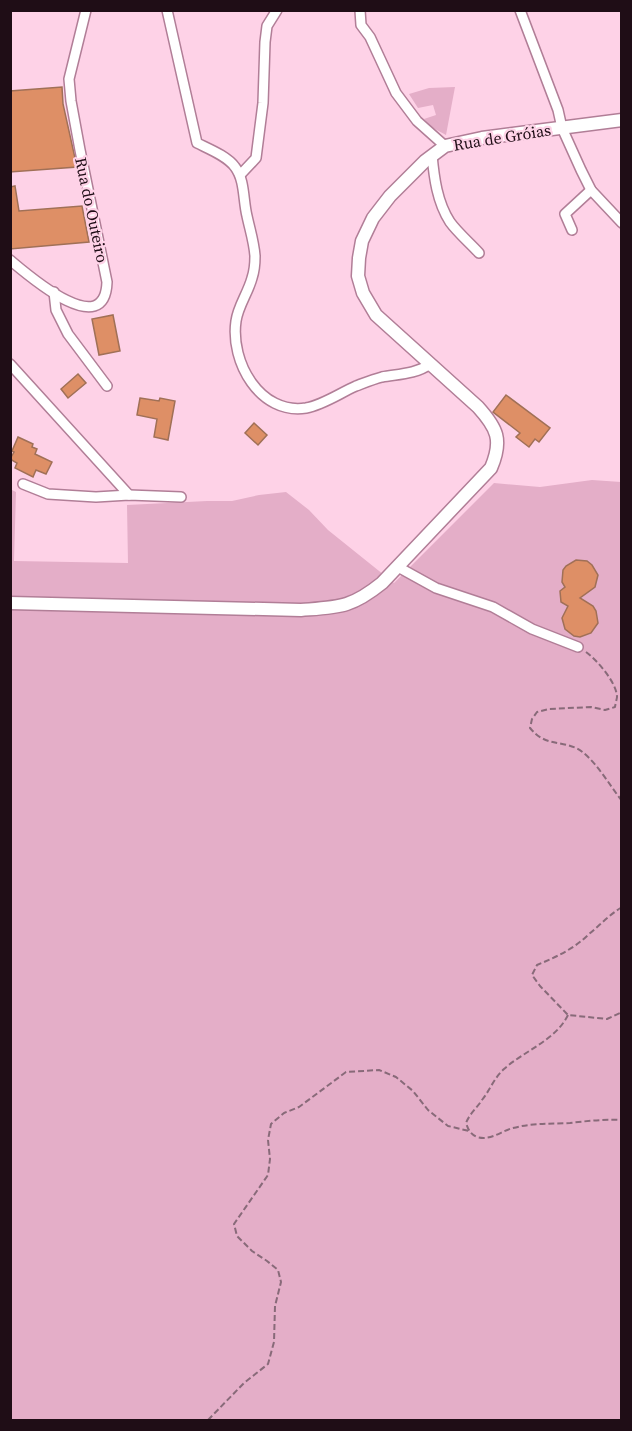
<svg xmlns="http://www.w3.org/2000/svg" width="632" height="1431" font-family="'Source Serif 4',serif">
	<rect width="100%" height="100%" fill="#fed2e7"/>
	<!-- green -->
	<g fill="#e4aec8">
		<path d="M455,87L446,135L433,128L424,119L436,115L433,105L418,108L409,94L429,88Z"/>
		<path d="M592,480L621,482V1420H11L10,489L16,492L14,561L128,563L127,505L207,501H232L259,495L286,492L309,510L328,530L394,583L494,483L540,487Z"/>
	</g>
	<!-- building -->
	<g fill="#de8f66" stroke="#a07057" stroke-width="1.5">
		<path d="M62,87L63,104L77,167L10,172V91Z"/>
		<path d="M15,186L19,211L82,206L89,242L10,249V187Z"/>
		<path d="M113,315L120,351L99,355L92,319Z"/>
		<path d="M78,374L86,383L68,398L61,389Z"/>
		<path d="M506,395L550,428L539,442L535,439L529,447L516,437L520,433L493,412Z"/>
		<path d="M140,398L159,401L160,398L175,401L168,440L154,437L157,419L137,415Z"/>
		<path d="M254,423L267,435L258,445L245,433Z"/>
		<path d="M18,437L33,444L32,447L37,449L35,454L52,462L46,474L36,470L33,477L15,468L17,463L10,459L14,452L12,451Z"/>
		<path d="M576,560L587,561L592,565L598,575L595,587L580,598L593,606L596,611L598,623L591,633L580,637L574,636L565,629L562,618L568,606L561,602L560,591L565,587L562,582L563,570L566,566Z"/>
	</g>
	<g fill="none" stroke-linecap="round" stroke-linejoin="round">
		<defs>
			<g id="minor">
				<path d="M167,10L197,143C209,149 227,156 235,167C245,180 243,200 247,216C250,230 254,242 255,256C255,263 254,272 252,278C248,293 238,306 236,321C230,362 260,415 306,408C323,405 340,393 356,386C364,383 374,379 382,377C399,374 416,374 430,364"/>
				<path d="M360,10L361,25L370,37L396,93L417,121L445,146"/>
				<path d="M520,10L558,110L562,128L581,170L591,190L622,223"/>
				<path d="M432,155C434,177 437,202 450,222C458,233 470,243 479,253"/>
				<path d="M240,175L256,158L263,103L265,42L267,26L277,10"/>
				<path d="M572,230L565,214L591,190"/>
				<path d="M10,260C29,276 105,342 107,282L80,150L71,101L69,79L86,10"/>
				<path d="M54,292L56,310L68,334L107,386"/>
				<path d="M10,364L129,495"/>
				<path d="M23,484L48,494L96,497L129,495L181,497"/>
				<path d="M398,567L436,588L493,607L532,629L578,647"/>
			</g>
			<path id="tertiary" d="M10,603L301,610C339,607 351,608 382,583L491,468C503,440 497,428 478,407L376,315L363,293L358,276L359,258L362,241L373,218L390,196L425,161L445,146L482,138L622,120"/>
		</defs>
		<!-- minor casing -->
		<use href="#minor" stroke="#b17e97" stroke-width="12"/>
		<!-- tertiary casing -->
		<use href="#tertiary" stroke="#b17e97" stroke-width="15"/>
		<!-- path -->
		<g stroke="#886a79" stroke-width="2" stroke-dasharray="6 3" stroke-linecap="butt">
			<path d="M586,652C597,660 617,683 617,697C617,698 615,706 615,707L605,710L591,707L549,709L537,712L532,719L530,728C545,746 557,740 576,748C593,756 610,786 622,801"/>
			<path d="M622,907C609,915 600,925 589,934C574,949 556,957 537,965L532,975L540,986L568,1015L607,1019L622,1012"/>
			<path d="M568,1015C556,1040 524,1051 504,1069C494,1078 490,1090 482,1100C477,1108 470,1113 466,1123C468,1129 470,1134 477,1137C491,1141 501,1131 513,1128C532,1123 550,1124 570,1123C587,1121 604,1119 622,1120"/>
			<path d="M208,1420L244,1383L268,1364L274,1342L275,1306L281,1282L278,1270L267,1261L252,1251L237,1236L234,1224L268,1175L270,1159L268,1140L271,1124L284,1113L299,1107L346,1072L379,1070L396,1077L413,1091L428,1110L448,1126L469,1131"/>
		</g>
		<!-- minor -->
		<use href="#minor" stroke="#fff" stroke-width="9"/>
		<!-- tertiary -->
		<use href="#tertiary" stroke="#fff" stroke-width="12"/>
	</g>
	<g text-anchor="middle" stroke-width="4.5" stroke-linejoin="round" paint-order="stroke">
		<!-- street labels -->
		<g font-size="16" fill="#1f0d16" stroke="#fed2e7">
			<text transform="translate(502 137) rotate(-9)" y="6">Rua de Gróias</text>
			<text transform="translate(92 210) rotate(78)" y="6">Rua do Outeiro</text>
		</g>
	</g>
	<!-- border -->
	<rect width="632" height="1431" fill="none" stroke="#1f0d16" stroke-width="24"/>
</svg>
